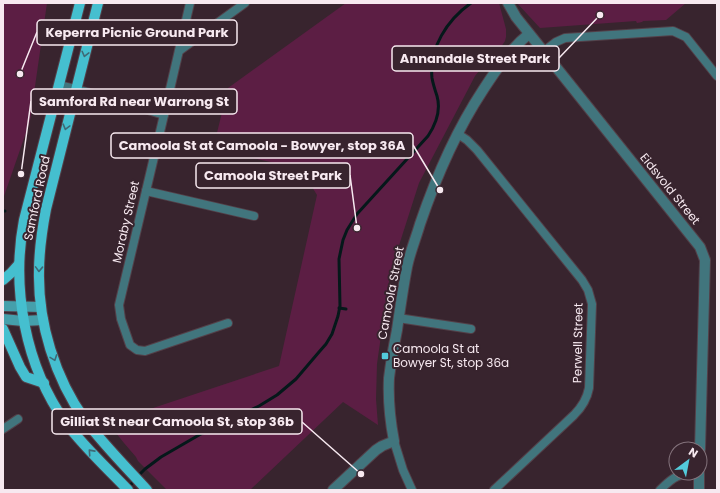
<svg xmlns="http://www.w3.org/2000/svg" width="720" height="493" font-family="Poppins,sans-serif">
	<rect width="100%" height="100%" fill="#38242e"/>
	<!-- green -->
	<g fill="#5c1e44">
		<path d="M3,3H47L30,121L3,199Z"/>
		<path d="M346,3H499L506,29V37L505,41L501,47L488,60L475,76L419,183L394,261L388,286L377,364L376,399L378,425L343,402L250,490H167L138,461L136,457L124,443L108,423L279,366L317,195L301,169L213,149L228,88Z"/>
		<path d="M517,3H686L666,20L643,21L642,22L637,23L636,21L540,28Z"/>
	</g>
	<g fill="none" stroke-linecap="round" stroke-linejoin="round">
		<!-- stream -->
		<g stroke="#05181a" stroke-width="3">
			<path d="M3,211H5"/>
			<path d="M339,308L346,309"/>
			<path d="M129,487L138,476L145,469L161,457L199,435L259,406L277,395L296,379L319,352L326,344L332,334L338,316L340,306L339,259L343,240L347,230L357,214L428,136C436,124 441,110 437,96C435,90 433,84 432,78C429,48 447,20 471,3"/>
		</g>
		<defs>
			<g id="minor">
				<path d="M190,3L164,115L119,305L121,319L130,345L137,350L145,351L228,323"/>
				<path d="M179,51L245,3"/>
				<path d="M543,52L556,42L565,38L673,31L686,37L717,76"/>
				<path d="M59,85L110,98L164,115"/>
				<path d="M458,134L467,140L477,150L582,280L588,290L592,304L589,388C587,399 582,407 574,415L494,490"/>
				<path d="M146,191L254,216"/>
				<path d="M398,318L471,329"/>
				<path d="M3,429L18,419"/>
				<path d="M394,441L403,470L412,490"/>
				<path d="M660,490C674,476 679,473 699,474"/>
			</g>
			<g id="tertiary">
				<path d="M508,3L516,17L700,247L705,260L700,449"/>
				<path d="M333,490L376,450L382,446L394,441C390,420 388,399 389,378C391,362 394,345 397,330C400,309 403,288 407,267C410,252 416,238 420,224C436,177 456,131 483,90C496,70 510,49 529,34"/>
				<path d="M699,490V473"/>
			</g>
			<g id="secondary">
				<path d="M3,306L41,307"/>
				<path d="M3,319L23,321L43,320"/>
			</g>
			<g id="primary">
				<path d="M80,3L24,220C11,288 25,366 66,423C84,447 107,468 128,490"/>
				<path d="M98,3L46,209C42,230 39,250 39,272C38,323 55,378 85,420C104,445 126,467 147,490"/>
				<path d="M3,280L11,273L19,264"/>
				<path d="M3,329L20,367L26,377L44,383"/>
			</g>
		</defs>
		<!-- minor casing -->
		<use href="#minor" stroke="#534049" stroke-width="10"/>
		<!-- tertiary casing -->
		<use href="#tertiary" stroke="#534049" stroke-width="12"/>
		<!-- secondary casing -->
		<use href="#secondary" stroke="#534049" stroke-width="12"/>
		<!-- primary casing -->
		<use href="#primary" stroke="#534049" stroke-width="12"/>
		<!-- minor -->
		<use href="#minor" stroke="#41757d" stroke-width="8"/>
		<!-- tertiary -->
		<use href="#tertiary" stroke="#41757d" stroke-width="10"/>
		<!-- secondary -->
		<use href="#secondary" stroke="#459fab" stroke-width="10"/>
		<!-- primary -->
		<use href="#primary" stroke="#45bfcf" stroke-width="10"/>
	</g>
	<!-- one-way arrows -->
	<defs><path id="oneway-chevron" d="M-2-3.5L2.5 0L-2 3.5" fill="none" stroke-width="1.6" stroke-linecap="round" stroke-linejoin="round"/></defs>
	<g stroke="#3e6a76">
		<use href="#oneway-chevron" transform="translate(85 54) rotate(104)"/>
		<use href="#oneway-chevron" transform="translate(66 127) rotate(105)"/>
		<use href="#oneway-chevron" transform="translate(39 269) rotate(92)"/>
		<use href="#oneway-chevron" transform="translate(54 358) rotate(70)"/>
		<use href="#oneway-chevron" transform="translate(91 452) rotate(-132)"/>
	</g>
	<!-- markers -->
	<rect fill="#53cbdb" stroke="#38242e" stroke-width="1.5" x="381" y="352" width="8" height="8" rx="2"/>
	<g text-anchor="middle" stroke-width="4" stroke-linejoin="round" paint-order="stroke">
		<!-- street labels -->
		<g font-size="12" fill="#f7e9f0" stroke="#38242e">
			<text transform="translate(670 189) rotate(51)" y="4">Eidsvold Street</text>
			<text transform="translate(37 198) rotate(-78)" y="4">Samford Road</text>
			<text transform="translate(126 222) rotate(-77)" y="4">Moraby Street</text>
			<text transform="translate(391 293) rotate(-79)" y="4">Camoola Street</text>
			<text transform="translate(578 343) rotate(-89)" y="4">Perwell Street</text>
		</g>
		<!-- poi labels -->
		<g font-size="12" fill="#f7e9f0" stroke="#38242e" text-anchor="start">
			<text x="393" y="353">Camoola St at<tspan x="393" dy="14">Bowyer St, stop 36a</tspan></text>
		</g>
	</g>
	<!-- callouts -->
	<path fill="none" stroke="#f7e9f0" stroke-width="1.5" d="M20 74L37 32M600 15L559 58M21 174L31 101M440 190L413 145M357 228L350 175M361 474L302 422"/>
	<g fill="#f7e9f0" stroke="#38242e" stroke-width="1.5">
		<circle cx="20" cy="74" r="4"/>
		<circle cx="600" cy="15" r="4"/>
		<circle cx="21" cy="174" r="4"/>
		<circle cx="440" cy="190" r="4"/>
		<circle cx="357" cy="228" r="4"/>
		<circle cx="361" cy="474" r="4"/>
	</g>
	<g fill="#38242e" stroke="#f7e9f0" stroke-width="1.5">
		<rect x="37" y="20" width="200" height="25" rx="4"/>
		<rect x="392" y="46" width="167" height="25" rx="4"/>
		<rect x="31" y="89" width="206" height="25" rx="4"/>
		<rect x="111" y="133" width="302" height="25" rx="4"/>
		<rect x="196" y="163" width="154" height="25" rx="4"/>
		<rect x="52" y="409" width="250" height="25" rx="4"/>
	</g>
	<g font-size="13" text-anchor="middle" font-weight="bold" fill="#f7e9f0">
		<text x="137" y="37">Keperra Picnic Ground Park</text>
		<text x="475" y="63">Annandale Street Park</text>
		<text x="134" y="106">Samford Rd near Warrong St</text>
		<text x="262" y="150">Camoola St at Camoola - Bowyer, stop 36A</text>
		<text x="273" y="180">Camoola Street Park</text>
		<text x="177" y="426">Gilliat St near Camoola St, stop 36b</text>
	</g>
	<!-- border -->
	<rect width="720" height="493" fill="none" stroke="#f7e9f0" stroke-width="8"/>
	<!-- north arrow -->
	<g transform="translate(688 461) rotate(32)"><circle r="19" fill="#38242e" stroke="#84737c"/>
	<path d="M0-3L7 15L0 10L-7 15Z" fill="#53cbdb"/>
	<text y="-6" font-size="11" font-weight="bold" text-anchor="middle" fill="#f7e9f0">N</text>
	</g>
</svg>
